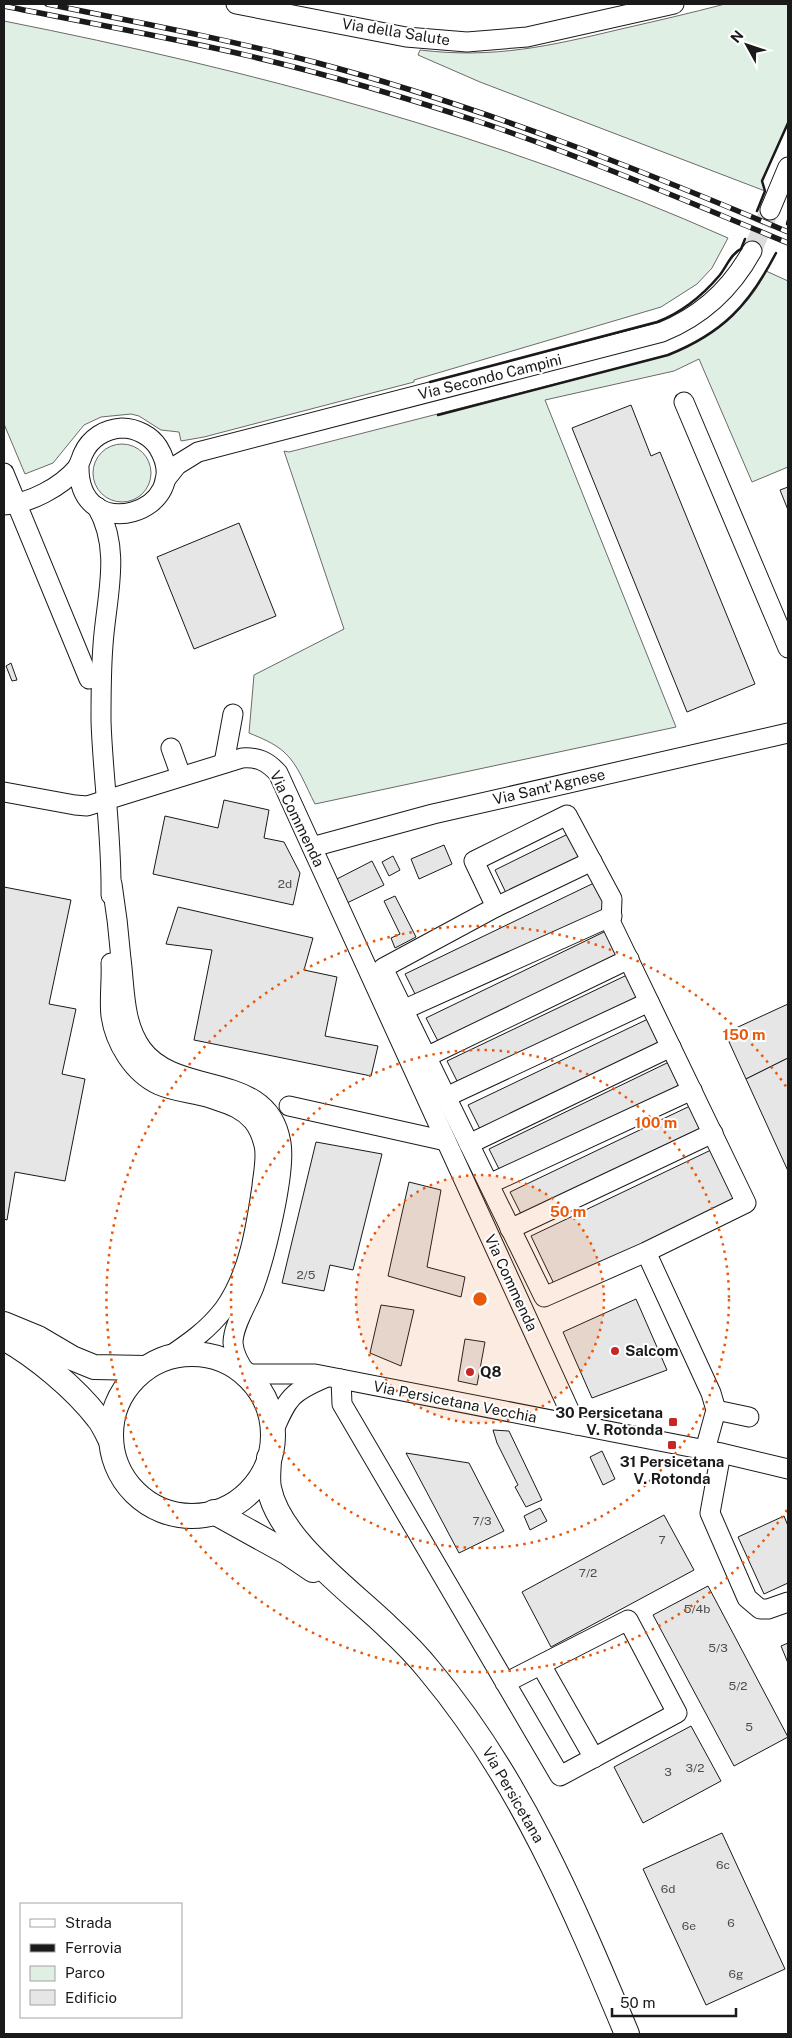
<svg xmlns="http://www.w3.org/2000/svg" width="792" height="2038" font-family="'Public Sans',sans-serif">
	<rect width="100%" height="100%" fill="#fff"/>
	<!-- green -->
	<g fill="#e0efe3" stroke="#6a6a6a">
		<path d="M725,4H788V123L762,181L765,191L480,82L418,55L420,50C494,59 550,46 621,29C656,21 691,13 725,4Z"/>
		<path d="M4,21C251,70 497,135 728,238L712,268L697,284L661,307L414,380V382L204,437L181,441L179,432L161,430L139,416L131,414L101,417L84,425L53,463L25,474L4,424Z"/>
		<path d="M766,271L788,281V467L752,482L699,359L674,371L545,400L676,727L315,804C306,787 298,764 284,752C274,743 261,738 249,733L254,675L344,629L284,451L289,452L668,355C708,339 748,311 766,271Z"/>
		<circle cx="122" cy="473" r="29"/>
	</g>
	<!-- building -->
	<g fill="#e6e6e6" stroke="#1a1a1a">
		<path d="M631,405L651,456L660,452L755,684L687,712L572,428Z"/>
		<path d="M788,487V510L780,490Z"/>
		<path d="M239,523L276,616L194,649L157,557Z"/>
		<path d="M11,663L17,680L12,681L6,666Z"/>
		<path d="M224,800L269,810L264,838L284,842L300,873L293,905L153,874L165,816L218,828Z"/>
		<path d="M574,831L587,857L507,895L495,870Z"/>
		<path d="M444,845L452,864L419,879L411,859Z"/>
		<path d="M393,856L400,870L389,876L382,862Z"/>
		<path d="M372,861L384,885L347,903L335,880Z"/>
		<path d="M596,882L608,908L418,1000L405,974Z"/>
		<path d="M4,887L71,900L49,1004L76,1009L62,1074L85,1079L65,1181L15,1172L7,1220L4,1219Z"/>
		<path d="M395,896L416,937L395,948L391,938L400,934L384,901Z"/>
		<path d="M178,907L313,938L304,970L337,977L325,1036L378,1046L371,1076L194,1040L212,950L166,944Z"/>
		<path d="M606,931L618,957L439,1043L426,1018Z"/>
		<path d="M627,975L639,1001L460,1087L447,1061Z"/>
		<path d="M788,1004V1058L746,1079L725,1033Z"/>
		<path d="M648,1019L660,1044L481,1131L468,1105Z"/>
		<path d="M788,1058V1171L746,1079Z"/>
		<path d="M669,1062L681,1088L502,1175L489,1149Z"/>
		<path d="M690,1106L702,1132L523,1218L510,1192Z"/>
		<path d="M316,1142L382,1154L353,1270L330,1265L324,1291L282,1283Z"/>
		<path d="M711,1150L735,1200L555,1286L531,1236Z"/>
		<path d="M409,1182L441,1190L427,1267L465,1277L461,1297L388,1276Z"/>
		<path d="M636,1299L667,1370L592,1398L563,1332Z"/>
		<path d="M381,1305L414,1310L401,1366L370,1353Z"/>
		<path d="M465,1339L485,1342L477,1385L458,1381Z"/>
		<path d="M493,1430L509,1431L542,1500L526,1507L515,1487L518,1485L497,1443Z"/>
		<path d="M602,1451L615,1479L603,1485L590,1457Z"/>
		<path d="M406,1453L469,1463L504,1531L459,1553Z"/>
		<path d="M540,1508L547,1521L530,1530L524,1516Z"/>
		<path d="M664,1515L694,1570L551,1647L522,1592Z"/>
		<path d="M784,1516L788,1526V1583L764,1594L738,1537Z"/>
		<path d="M708,1586L788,1737L734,1766L653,1615Z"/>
		<path d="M788,1643V1663L781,1646Z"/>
		<path d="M691,1726L721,1781L643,1823L614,1767Z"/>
		<path d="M722,1833L785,1969L706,2005L643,1869Z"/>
	</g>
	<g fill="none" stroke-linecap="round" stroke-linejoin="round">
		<!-- minor-tunnel -->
		<path stroke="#ddd" stroke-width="19" stroke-dasharray="19 9" stroke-linecap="butt" d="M752,251L770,210"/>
		<defs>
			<g id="minor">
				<path d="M236,4L406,37L467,42L527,37L674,4"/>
				<path d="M770,210L788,167"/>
				<path d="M684,402L788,648"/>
				<path d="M4,473L89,679"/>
				<path d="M165,480L177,465L198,452L662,332C702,316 731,289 752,251"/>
				<path d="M4,505C29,504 61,487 77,468C80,463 81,459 83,454C90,438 105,429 122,428C136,428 151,436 158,447C198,512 77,549 79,465"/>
				<path d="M97,507C122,550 106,598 103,645C101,670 101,696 101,721C103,779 112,837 111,895"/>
				<path d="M171,748L181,776"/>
				<path d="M224,763L233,714"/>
				<path d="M4,792L75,805L87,806L242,758C258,757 267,761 278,773L576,1425"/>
				<path d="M312,847L433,814L788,733"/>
				<path d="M112,884C116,909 119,934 121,959C125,989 123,1023 142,1049C178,1098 269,1068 281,1143C286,1173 265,1257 254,1287C248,1303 233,1325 233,1343C234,1355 240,1364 246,1374H315L721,1453L788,1469"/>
				<path d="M496,907L592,861"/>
				<path d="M111,963C112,980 109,999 111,1016C115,1043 133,1073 159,1085C175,1092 194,1093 210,1098C227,1104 241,1107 253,1121C258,1127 262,1137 264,1145C267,1158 263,1174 262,1186C256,1228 249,1274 224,1309C208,1330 189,1343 167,1358"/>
				<path d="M403,1010L612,916"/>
				<path d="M426,1057L629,959"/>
				<path d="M446,1097L649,1002"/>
				<path d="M289,1106L446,1141"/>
				<path d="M469,1144L671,1047"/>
				<path d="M489,1184L692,1090"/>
				<path d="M510,1229L713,1133"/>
				<path d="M646,1252L544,1297L383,968L496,907L474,861L567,815L612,899L611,923L746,1203L646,1252L711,1393L716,1410"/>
				<path d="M341,1379L342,1404L560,1776L677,1713L628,1620L505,1683"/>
				<path d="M273,1432C288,1397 291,1392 327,1377"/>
				<path d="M705,1450L716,1410L749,1417"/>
				<path d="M721,1453L710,1513L747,1598L760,1609H768L788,1602"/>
				<path d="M541,1665L594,1758"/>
			</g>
			<g id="major">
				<path d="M4,1324L38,1338L72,1358L94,1367L146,1368"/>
				<path d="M4,1338C36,1356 75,1388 98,1418C103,1424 107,1433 111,1441"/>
				<circle cx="192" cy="1435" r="81"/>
				<path d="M269,1458C269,1467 267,1479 269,1488C279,1540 351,1591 388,1627C402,1640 417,1655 429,1670C519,1777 574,1907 627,2034"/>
				<path d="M214,1512L288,1553L313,1570"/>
			</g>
		</defs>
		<!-- minor casing -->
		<use href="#minor" stroke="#1a1a1a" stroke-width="21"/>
		<!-- major casing -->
		<use href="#major" stroke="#1a1a1a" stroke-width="26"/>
		<!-- minor -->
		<use href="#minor" stroke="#fff" stroke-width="19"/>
		<!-- major -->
		<use href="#major" stroke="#fff" stroke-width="24"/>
		<defs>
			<g id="rail">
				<path d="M47,4C136,22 226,39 314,62C476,105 634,167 788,232"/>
				<path d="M4,6C74,20 144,33 214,48C307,68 399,95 489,125C590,160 689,202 788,243"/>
			</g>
		</defs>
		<!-- rail casing -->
		<use href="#rail" stroke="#1a1a1a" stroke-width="5.5"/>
		<!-- rail -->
		<use href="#rail" stroke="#fff" stroke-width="4" stroke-dasharray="11" stroke-linecap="butt"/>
		<!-- wall -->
		<g stroke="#1a1a1a" stroke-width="2.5">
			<path d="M757,211L765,191L762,181L788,123"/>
			<path d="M787,224L788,220"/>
			<path d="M430,382L657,322C683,312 702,296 719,276C726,268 731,253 741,249L745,239"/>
			<path d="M438,415L668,355C723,333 749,305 776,253"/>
		</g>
	</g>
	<!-- distance rings -->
	<circle cx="480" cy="1299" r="124" fill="#e8590c" fill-opacity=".12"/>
	<g fill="none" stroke="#e8590c" stroke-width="2.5" stroke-dasharray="2.5 5">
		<circle cx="480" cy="1299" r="124"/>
		<circle cx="480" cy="1299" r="249"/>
		<path d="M787 1510A373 373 0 1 1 787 1088"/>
	</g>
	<!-- markers -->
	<g fill="#c62828" stroke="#fff" stroke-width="2">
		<circle cx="615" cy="1351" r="5"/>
		<circle cx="470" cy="1372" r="5"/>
		<rect x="668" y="1417" width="10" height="10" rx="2.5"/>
		<rect x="667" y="1440" width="10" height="10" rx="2.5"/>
	</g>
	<g text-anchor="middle" stroke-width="4" stroke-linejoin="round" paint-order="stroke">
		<!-- number labels -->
		<g font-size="12" fill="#4d4d4d">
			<text x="285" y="888">2d</text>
			<text x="306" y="1279">2/5</text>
			<text x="482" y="1525">7/3</text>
			<text x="662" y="1544">7</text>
			<text x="588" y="1577">7/2</text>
			<text x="697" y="1613">5/4b</text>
			<text x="718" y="1652">5/3</text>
			<text x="738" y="1690">5/2</text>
			<text x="749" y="1731">5</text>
			<text x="695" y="1772">3/2</text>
			<text x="668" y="1776">3</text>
			<text x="723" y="1869">6c</text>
			<text x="668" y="1893">6d</text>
			<text x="731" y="1927">6</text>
			<text x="689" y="1930">6e</text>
			<text x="736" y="1978">6g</text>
		</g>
		<!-- street labels -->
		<g font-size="15" fill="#1a1a1a" stroke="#fff">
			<text transform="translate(396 32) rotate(9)" y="5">Via della Salute</text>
			<text transform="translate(490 377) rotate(-14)" y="5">Via Secondo Campini</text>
			<text transform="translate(549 787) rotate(-13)" y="5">Via Sant'Agnese</text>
			<text transform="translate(297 819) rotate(64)" y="5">Via Commenda</text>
			<text transform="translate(511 1283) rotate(65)" y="5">Via Commenda</text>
			<text transform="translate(455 1402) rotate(11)" y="5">Via Persicetana Vecchia</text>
			<text transform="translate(513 1795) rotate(60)" y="5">Via Persicetana</text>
		</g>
		<!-- poi labels -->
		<g font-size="15" font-weight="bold" fill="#1a1a1a" stroke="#fff" text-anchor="start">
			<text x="625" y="1356">Salcom</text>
			<text x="480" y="1377">Q8</text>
			<text x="663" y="1418" text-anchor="end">30 Persicetana<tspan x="663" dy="17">V. Rotonda</tspan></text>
			<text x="672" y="1467" text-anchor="middle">31 Persicetana<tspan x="672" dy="17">V. Rotonda</tspan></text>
		</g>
	</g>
	<circle cx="480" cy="1299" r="8" fill="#e8590c" stroke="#fff" stroke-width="2.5"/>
	<g font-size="15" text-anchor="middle" font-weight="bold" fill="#e8590c" stroke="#fff" stroke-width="4" stroke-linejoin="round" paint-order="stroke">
		<text x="744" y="1040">150 m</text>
		<text x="656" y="1128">100 m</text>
		<text x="568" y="1217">50 m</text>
	</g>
	<!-- border -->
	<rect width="792" height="2038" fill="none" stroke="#1a1a1a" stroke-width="10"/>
	<!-- legend -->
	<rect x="20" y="1903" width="162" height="115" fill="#ffffff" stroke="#a3a3a3"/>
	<rect x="30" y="1919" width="25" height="8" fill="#ffffff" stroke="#a3a3a3"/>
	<text x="65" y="1928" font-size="15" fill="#1a1a1a">Strada</text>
	<rect x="30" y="1944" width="25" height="8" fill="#1a1a1a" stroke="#a3a3a3"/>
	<text x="65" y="1953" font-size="15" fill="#1a1a1a">Ferrovia</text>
	<rect x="30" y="1966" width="25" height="15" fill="#e0efe3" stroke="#a3a3a3"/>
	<text x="65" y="1978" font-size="15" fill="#1a1a1a">Parco</text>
	<rect x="30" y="1990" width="25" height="15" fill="#e6e6e6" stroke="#a3a3a3"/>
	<text x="65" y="2003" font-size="15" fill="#1a1a1a">Edificio</text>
	<!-- north arrow -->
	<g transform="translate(747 45) rotate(310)" stroke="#ffffff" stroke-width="4" paint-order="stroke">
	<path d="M0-4L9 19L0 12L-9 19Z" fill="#1a1a1a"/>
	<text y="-8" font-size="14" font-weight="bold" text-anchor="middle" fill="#1a1a1a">N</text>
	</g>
	<!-- scale -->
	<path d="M612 2008v8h124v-8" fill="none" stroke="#1a1a1a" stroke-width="2.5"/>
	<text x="620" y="2008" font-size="15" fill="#1a1a1a" stroke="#ffffff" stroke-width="4" paint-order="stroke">50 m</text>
</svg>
